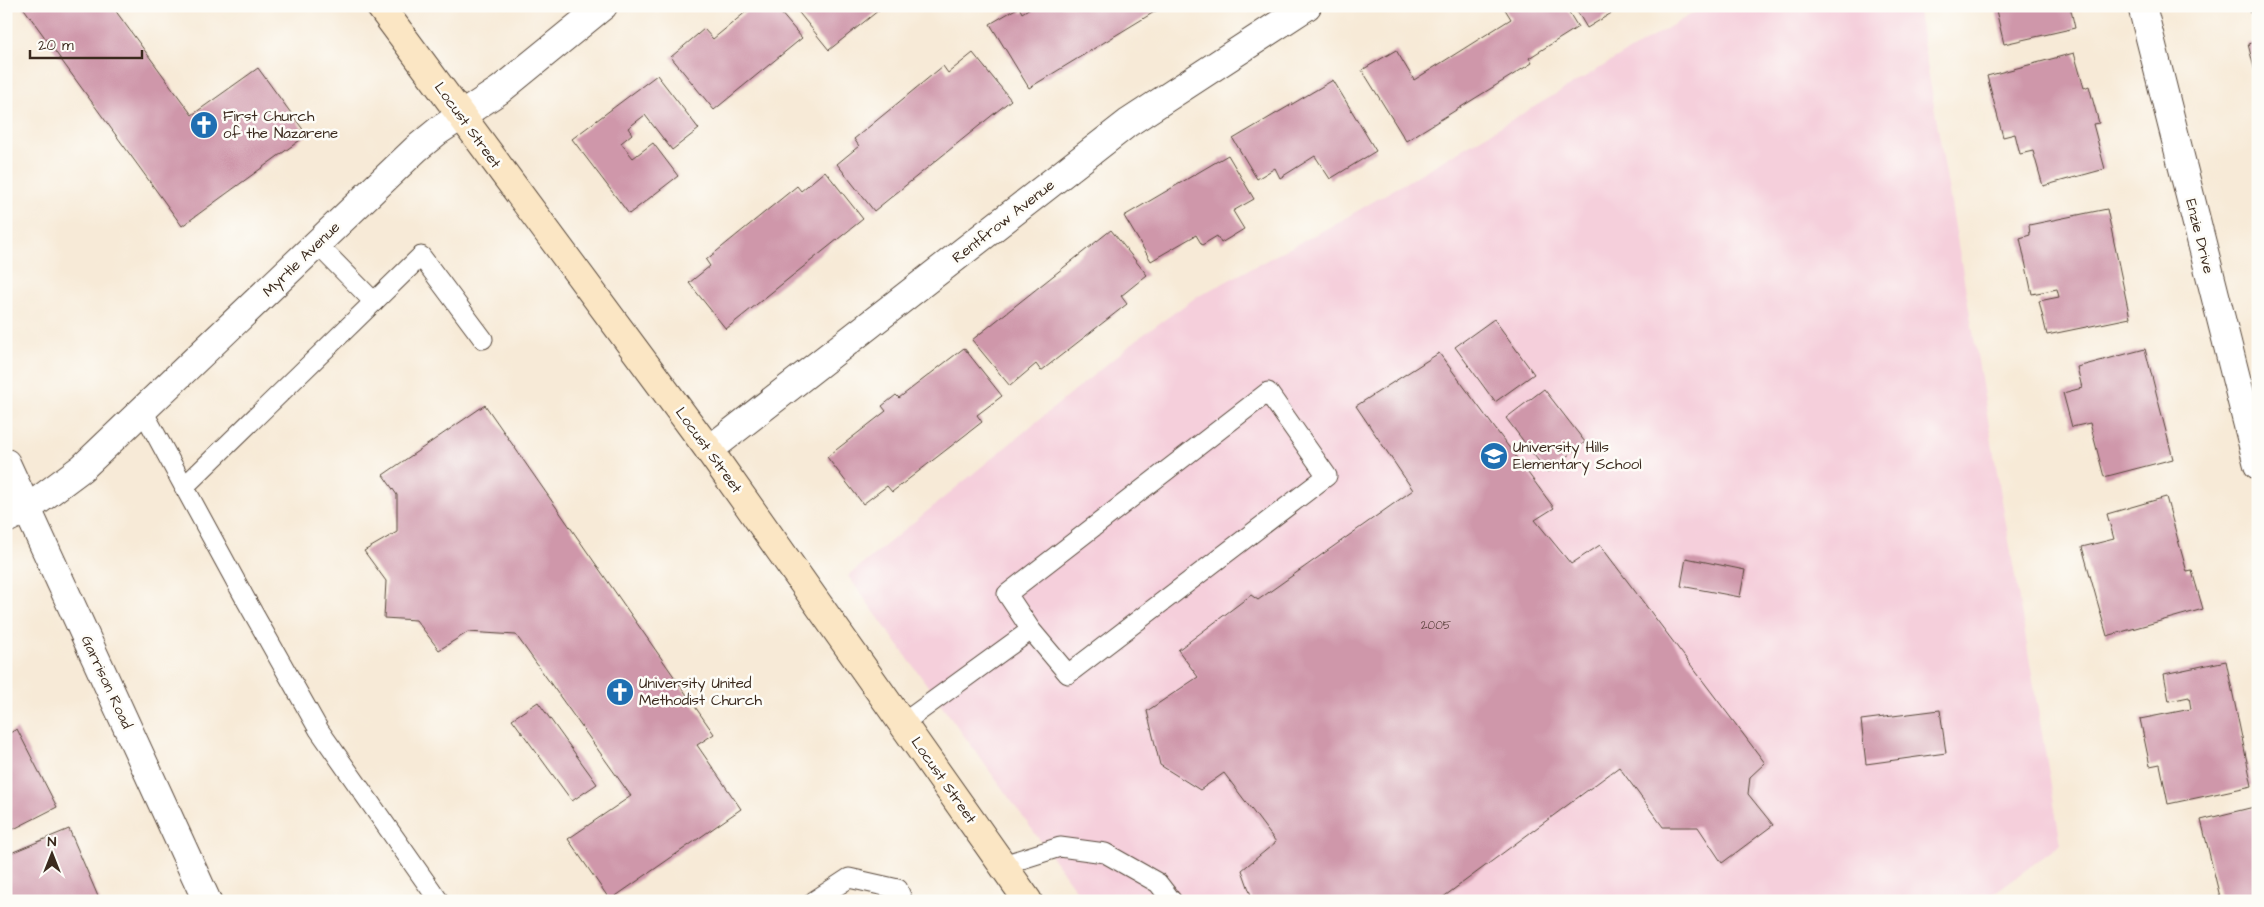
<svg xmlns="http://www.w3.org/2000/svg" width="2264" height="907" font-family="'Architects Daughter',sans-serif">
	<rect width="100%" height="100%" fill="#fdfcf7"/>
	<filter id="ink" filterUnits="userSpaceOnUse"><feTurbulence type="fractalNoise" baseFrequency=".02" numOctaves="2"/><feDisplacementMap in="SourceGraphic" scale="10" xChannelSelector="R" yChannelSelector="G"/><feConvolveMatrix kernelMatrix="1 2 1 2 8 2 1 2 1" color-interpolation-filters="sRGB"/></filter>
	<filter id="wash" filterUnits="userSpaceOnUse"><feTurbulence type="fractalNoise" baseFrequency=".0096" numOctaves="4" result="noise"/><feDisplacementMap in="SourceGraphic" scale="20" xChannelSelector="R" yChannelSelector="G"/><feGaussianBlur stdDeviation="1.12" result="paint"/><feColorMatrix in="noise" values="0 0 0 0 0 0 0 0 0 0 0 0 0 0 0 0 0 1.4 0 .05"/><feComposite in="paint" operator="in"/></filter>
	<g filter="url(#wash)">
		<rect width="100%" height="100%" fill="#f7ead7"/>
		<!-- built -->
		<path fill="#f5cfdb" d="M1705,6H1917L2061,844L1983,901H1084L848,576L1140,337L1195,298L1335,224Z"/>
		<g id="blocks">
			<!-- building -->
			<g fill="#cf97aa">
				<path d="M22,6H112L192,115L258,68L307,135L182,226Z"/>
				<path d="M753,6H775L802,38L714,110L671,57L704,29L713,39Z"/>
				<path d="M799,6H884L829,50L796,9Z"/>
				<path d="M1033,6H1164L1029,88L990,24L1019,7L1022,13Z"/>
				<path d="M1503,6H1565L1578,27L1529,58L1532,63L1406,141L1362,70L1396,50L1414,80L1511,19Z"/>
				<path d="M1574,6H1623L1587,28Z"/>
				<path d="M1995,6H2070L2075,28L2004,44Z"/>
				<path d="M2249,6H2258V12L2251,14Z"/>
				<path d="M2258,41V80H2257L2248,44Z"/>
				<path d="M973,53L1011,100L874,211L837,164L859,146L854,139L943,66L948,73Z"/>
				<path d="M2074,53L2084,88L2089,86L2099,123L2093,124L2105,169L2043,186L2033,151L2020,154L2015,134L2003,137L1987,76Z"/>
				<path d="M657,75L699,129L672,150L645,115L628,128L632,134L621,143L633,158L653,143L678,176L629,214L572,139Z"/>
				<path d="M1333,80L1376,151L1330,179L1315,156L1280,178L1275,168L1257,179L1233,139Z"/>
				<path d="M1228,155L1254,199L1233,211L1244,229L1221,243L1217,236L1202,245L1196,235L1151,261L1124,216Z"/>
				<path d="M825,171L863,219L726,329L689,283L710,266L706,260L797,186L801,191Z"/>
				<path d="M2107,209L2130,318L2047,335L2039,301L2059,297L2057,289L2032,294L2020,238L2030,235L2029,225Z"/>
				<path d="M1111,230L1147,275L1121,296L1127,304L1041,371L1036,364L1010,386L972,340Z"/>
				<path d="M1494,319L1534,374L1495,402L1455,347Z"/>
				<path d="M964,348L1002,396L977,415L982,422L892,492L887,486L863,504L827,457L886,411L882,406L896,395L899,398Z"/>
				<path d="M2145,349L2173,459L2104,477L2090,423L2072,427L2063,393L2082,388L2077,367Z"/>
				<path d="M1439,353L1554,508L1535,520L1571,564L1600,545L1765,763L1750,777L1748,794L1773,825L1722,863L1698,827H1663L1619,767L1438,901H1253L1242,870L1276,842L1224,773L1200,790L1160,765L1147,711L1198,677L1178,650L1251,595L1258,600L1413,490L1356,406Z"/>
				<path d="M1544,389L1585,442L1547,472L1506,418Z"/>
				<path d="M485,405L714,734L697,745L741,809L610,900L568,839L631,796L516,635L468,632L439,650L416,620L384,618L386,581L364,551L397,532V495L383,475Z"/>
				<path d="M2166,497L2187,572L2192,571L2203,609L2107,636L2082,547L2114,539L2107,514Z"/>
				<path d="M1686,558L1745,570L1740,597L1681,586Z"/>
				<path d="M2226,661L2252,786L2168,804L2160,764L2150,766L2140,719L2191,709L2189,697L2169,701L2164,674Z"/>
				<path d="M538,702L597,784L572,801L512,719Z"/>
				<path d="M1940,710L1946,753L1866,764L1861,720Z"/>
				<path d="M17,729L57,807L6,833V735Z"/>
				<path d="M2258,806V901H2221L2201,820Z"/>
				<path d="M69,829L100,901H10L6,891V855Z"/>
			</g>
		</g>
	</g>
	<g filter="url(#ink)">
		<use href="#blocks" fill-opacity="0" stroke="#57473a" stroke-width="1"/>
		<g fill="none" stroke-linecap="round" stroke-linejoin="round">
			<defs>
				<g id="lane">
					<path d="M317,244L374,302"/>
					<path d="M1268,392L1327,476L1068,674L1031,630L1007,594Z"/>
					<path d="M143,411L247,602L319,730L439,901"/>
					<path d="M184,487L421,256L483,339"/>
					<path d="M903,723L1031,630"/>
					<path d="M1003,865L1060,847L1105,853L1158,883L1172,901"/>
					<path d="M814,901L849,878L898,889L903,901"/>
				</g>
				<g id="street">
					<path d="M2142,6L2258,465"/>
					<path d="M709,450L1128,123L1307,6"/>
					<path d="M6,463L207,901"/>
					<path d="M6,519L27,509L82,468L416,149L438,131L500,90L603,6"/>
				</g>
				<path id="secondary" d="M380,6L709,450L1028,901"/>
			</defs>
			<!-- lane casing -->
			<use href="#lane" stroke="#57473a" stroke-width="21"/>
			<!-- street casing -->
			<use href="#street" stroke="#57473a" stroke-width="30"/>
			<!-- secondary casing -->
			<use href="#secondary" stroke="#57473a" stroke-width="30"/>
			<!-- lane -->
			<use href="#lane" stroke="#fff" stroke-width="19"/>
			<!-- street -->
			<use href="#street" stroke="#fff" stroke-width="28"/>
			<!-- secondary -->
			<use href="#secondary" stroke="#fbe6c4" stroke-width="28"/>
		</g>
	</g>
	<!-- icons -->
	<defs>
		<symbol id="church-disc" viewBox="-11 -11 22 22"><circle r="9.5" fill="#1f6fb2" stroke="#fdfcf7"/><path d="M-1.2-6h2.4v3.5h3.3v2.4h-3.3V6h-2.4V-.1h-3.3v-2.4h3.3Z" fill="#fff"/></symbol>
		<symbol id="school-disc" viewBox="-11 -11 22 22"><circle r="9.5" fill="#1f6fb2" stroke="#fdfcf7"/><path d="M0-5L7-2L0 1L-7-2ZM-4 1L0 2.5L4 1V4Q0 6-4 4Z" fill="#fff"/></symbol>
	</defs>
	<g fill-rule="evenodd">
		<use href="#church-disc" x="188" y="109" width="32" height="32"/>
		<use href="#school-disc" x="1478" y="440" width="32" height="32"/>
		<use href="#church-disc" x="604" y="676" width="32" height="32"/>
	</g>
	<g text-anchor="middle" stroke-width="5" stroke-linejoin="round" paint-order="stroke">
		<!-- number labels -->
		<g font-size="12" fill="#604541">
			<text x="1436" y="629">2005</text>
		</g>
		<!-- poi labels -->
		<g font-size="15" fill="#3b2a1e" stroke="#fdfcf7" text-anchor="start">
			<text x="223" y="121">First Church<tspan x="223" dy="17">of the Nazarene</tspan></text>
			<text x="1513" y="452">University Hills<tspan x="1513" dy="17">Elementary School</tspan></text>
			<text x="639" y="688">University United<tspan x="639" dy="17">Methodist Church</tspan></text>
		</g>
		<!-- street labels -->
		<g font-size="15" fill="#3b2a1e" stroke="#fdfcf7">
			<text transform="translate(468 125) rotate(54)" y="5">Locust Street</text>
			<text transform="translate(1003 221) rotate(-38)" y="5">Rentfrow Avenue</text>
			<text transform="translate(2200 236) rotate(76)" y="5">Enzie Drive</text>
			<text transform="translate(301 259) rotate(-44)" y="5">Myrtle Avenue</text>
			<text transform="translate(709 450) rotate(54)" y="5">Locust Street</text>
			<text transform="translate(107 682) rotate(65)" y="5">Garrison Road</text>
			<text transform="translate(944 780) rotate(55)" y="5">Locust Street</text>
		</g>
	</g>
	<!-- margin -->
	<rect width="2264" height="907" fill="none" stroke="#fdfcf7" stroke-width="25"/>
	<!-- north arrow -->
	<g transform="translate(52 854)" stroke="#fdfcf7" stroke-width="4" paint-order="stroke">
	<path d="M0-4L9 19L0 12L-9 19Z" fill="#3b2a1e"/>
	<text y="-8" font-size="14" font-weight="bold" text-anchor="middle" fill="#3b2a1e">N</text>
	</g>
	<!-- scale -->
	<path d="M30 50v8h112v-8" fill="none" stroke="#3b2a1e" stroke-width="2.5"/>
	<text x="38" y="50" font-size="15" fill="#3b2a1e" stroke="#fdfcf7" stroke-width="4" paint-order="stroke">20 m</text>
</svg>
